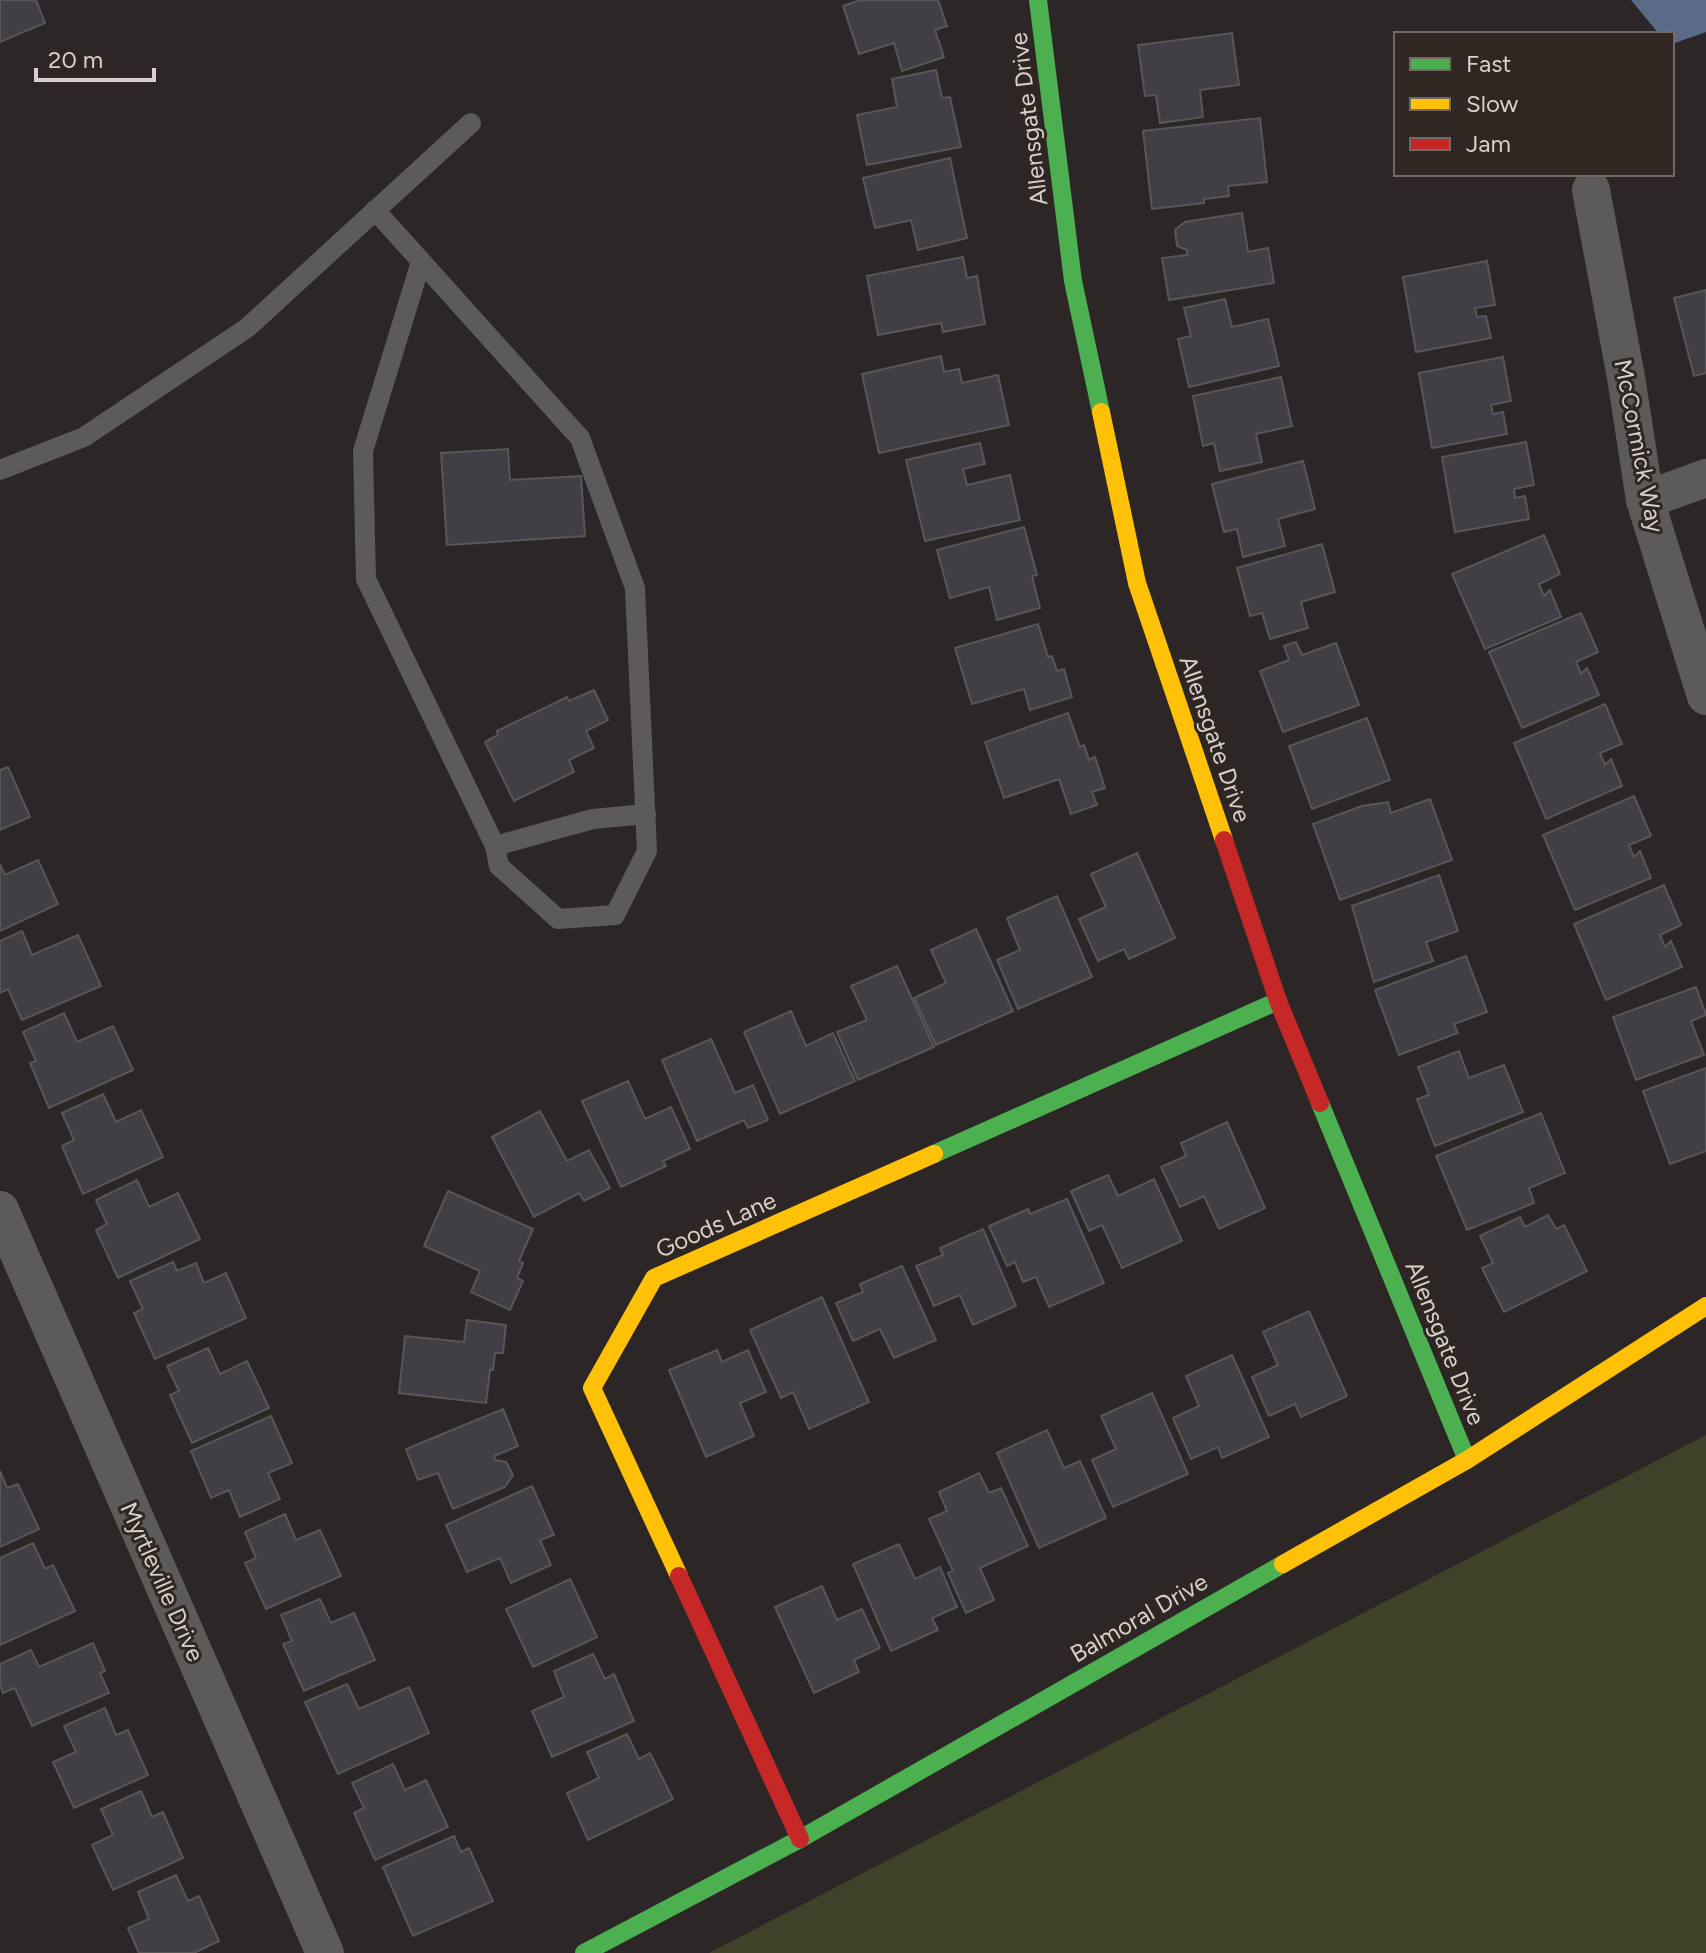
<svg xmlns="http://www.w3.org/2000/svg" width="1706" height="1953" font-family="Figtree,sans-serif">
	<rect width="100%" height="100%" fill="#2c2726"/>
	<!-- green -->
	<path fill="#3f4128" d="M1706,1435V1953H709Z"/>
	<!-- water -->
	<path fill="#596b86" d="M1631,0H1706V32L1672,44V34H1659Z"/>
	<!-- building -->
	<g fill="#413f45" stroke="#595658" stroke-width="2">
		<path d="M0,0H36L45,23L0,42Z"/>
		<path d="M861,0H938L947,26L935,30L944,57L902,71L894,43L859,54L843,6Z"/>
		<path d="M1232,33L1239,85L1200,90L1203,117L1160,123L1156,95L1145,96L1138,45Z"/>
		<path d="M936,70L942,98L950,97L961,147L867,165L857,115L897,107L892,79Z"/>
		<path d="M1260,118L1267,182L1228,186L1229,196L1204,199V203L1152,209L1143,131Z"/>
		<path d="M950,158L967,238L918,250L911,220L875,228L863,178Z"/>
		<path d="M1242,213L1248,252L1268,248L1274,283L1169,300L1162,258L1187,255V250L1177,246L1175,230L1185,222Z"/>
		<path d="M963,257L967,278L977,276L985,324L943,332L941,323L878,335L867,276Z"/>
		<path d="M1487,261L1495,305L1475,308L1477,317L1486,316L1491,338L1416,352L1403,277Z"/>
		<path d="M1706,290V373L1694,376L1674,298Z"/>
		<path d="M1225,299L1232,327L1268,319L1279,366L1189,387L1178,339L1191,336L1184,308Z"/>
		<path d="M941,356L944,372L959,369L962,383L998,375L1009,425L879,453L862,374Z"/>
		<path d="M1503,357L1511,401L1491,405L1493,414L1503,412L1507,434L1432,448L1419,373Z"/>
		<path d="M1281,377L1292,426L1256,434L1262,462L1220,471L1214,443L1203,446L1193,396Z"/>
		<path d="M1526,442L1534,485L1514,489L1515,498L1525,496L1529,519L1455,532L1442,457Z"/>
		<path d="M980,443L985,464L963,469L967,485L1010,475L1020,520L925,541L906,460Z"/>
		<path d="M508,449L510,480L581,476L585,536L447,545L441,453Z"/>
		<path d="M1303,461L1315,509L1278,519L1285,546L1243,557L1237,529L1224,532L1212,484Z"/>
		<path d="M1024,527L1037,575L1032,576L1040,608L997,620L989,587L950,598L937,550Z"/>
		<path d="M1544,535L1560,574L1539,584L1544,596L1550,590L1561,617L1485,649L1452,574Z"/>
		<path d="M1322,544L1335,592L1301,602L1308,628L1270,639L1262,613L1250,616L1237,568Z"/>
		<path d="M1581,613L1598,652L1576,662L1581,674L1587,668L1599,695L1522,728L1489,652Z"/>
		<path d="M1038,624L1048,657L1052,656L1057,671L1064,669L1072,697L1030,710L1024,689L972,704L955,648Z"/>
		<path d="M1296,642L1302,655L1336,643L1359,705L1283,732L1260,671L1289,660L1284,646Z"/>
		<path d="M594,690L608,720L586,731L594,748L569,760L574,772L514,801L485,742L498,735L497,731L567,697L569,701Z"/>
		<path d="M1605,704L1622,744L1600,753L1605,765L1611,759L1622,786L1546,819L1514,743Z"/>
		<path d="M1068,713L1080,747L1084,745L1089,760L1095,757L1105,788L1092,792L1097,805L1071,814L1059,779L1004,798L985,742Z"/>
		<path d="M1367,718L1390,780L1312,809L1289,746Z"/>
		<path d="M8,767L30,817L0,830V770Z"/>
		<path d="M1634,796L1651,836L1629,845L1634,857L1640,851L1651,878L1575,910L1543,835Z"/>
		<path d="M1430,799L1452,860L1340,900L1313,824L1362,806L1388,802L1391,813Z"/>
		<path d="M1137,853L1175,938L1129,959L1124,949L1098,961L1079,919L1106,907L1091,874Z"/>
		<path d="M38,860L58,904L0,931V864L5,875Z"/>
		<path d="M1439,875L1458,931L1426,942L1433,961L1374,982L1352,906Z"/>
		<path d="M1664,885L1681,925L1660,935L1665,947L1671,941L1682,967L1606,1000L1574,924Z"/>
		<path d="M1057,896L1092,977L1018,1009L997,960L1020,950L1007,918Z"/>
		<path d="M976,929L1013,1011L936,1045L914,998L946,983L931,950Z"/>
		<path d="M22,931L32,955L78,935L101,986L22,1020L8,989L0,993V941Z"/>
		<path d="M1466,956L1487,1012L1454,1024L1458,1033L1399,1055L1375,990Z"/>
		<path d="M897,966L934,1047L858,1080L837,1032L867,1020L851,986Z"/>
		<path d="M1696,987L1706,1015L1691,1021L1704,1055L1636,1080L1613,1017Z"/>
		<path d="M791,1011L806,1046L833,1033L855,1081L780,1114L744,1032Z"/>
		<path d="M64,1013L77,1042L113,1026L133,1070L49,1108L30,1063L36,1061L23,1032Z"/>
		<path d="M711,1039L735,1093L753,1085L768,1120L748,1128L744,1120L697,1141L662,1060Z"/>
		<path d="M1459,1051L1469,1078L1504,1065L1523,1112L1435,1146L1417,1099L1429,1095L1418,1067Z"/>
		<path d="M1706,1068V1151L1670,1164L1643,1091Z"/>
		<path d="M628,1081L645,1119L671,1107L690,1149L663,1161L666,1166L621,1187L582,1101Z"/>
		<path d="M103,1094L116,1122L141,1110L163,1157L83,1194L62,1146L74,1140L62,1113Z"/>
		<path d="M540,1111L567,1161L589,1150L610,1188L584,1201L579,1193L534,1217L492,1137Z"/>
		<path d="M1541,1113L1565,1173L1529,1188L1534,1203L1467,1230L1436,1156Z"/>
		<path d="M1227,1122L1265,1208L1219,1229L1204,1196L1180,1207L1161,1167L1186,1156L1181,1143Z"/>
		<path d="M1108,1175L1118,1196L1154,1179L1182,1241L1122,1268L1102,1225L1089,1231L1071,1191Z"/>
		<path d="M137,1180L149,1207L178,1193L200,1239L118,1278L96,1230L107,1224L96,1200Z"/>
		<path d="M448,1191L533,1229L519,1261L523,1263L517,1278L523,1281L510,1310L471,1292L480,1271L424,1246Z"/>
		<path d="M1067,1199L1104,1283L1049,1307L1036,1277L1023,1282L1015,1262L1007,1266L989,1226L1028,1209L1030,1214Z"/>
		<path d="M1548,1215L1556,1229L1564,1225L1587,1271L1504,1312L1482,1268L1493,1263L1480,1236L1520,1217L1525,1227Z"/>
		<path d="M983,1229L1016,1306L973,1325L960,1295L934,1306L916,1266L943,1255L940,1248Z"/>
		<path d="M173,1262L177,1271L196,1263L204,1283L226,1273L246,1318L155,1359L134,1313L143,1309L130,1281Z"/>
		<path d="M902,1266L936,1340L894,1358L880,1329L853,1341L836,1303L863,1292L860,1284Z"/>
		<path d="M822,1297L869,1402L809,1429L793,1392L781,1398L750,1330Z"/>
		<path d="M1309,1311L1347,1396L1301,1417L1295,1404L1269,1416L1252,1377L1278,1365L1263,1332Z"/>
		<path d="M467,1320L506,1325L503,1353H495L493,1370H490L486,1403L399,1393L405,1336L464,1342Z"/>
		<path d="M208,1348L220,1374L247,1361L269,1408L192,1443L170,1395L179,1391L167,1366Z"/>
		<path d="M717,1350L722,1362L748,1350L766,1392L740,1403L754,1436L706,1457L669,1370Z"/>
		<path d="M1232,1355L1269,1437L1222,1458L1218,1447L1191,1459L1173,1418L1199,1406L1186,1376Z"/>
		<path d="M1152,1393L1188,1474L1113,1507L1092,1460L1116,1449L1101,1416Z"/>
		<path d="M503,1409L518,1446L494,1456L495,1460L506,1462L513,1475L505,1487L453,1509L438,1473L418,1480L406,1449Z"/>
		<path d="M271,1416L292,1463L268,1473L280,1499L240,1517L229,1490L211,1498L191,1451Z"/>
		<path d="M1047,1430L1064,1468L1080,1461L1106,1518L1039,1548L997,1453Z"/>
		<path d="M0,1471L7,1488L18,1484L39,1529L0,1547Z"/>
		<path d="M979,1473L989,1493L1001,1488L1028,1546L980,1568L994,1600L966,1613L948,1573L953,1571L929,1519L947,1511L939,1492Z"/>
		<path d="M532,1486L554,1535L540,1540L551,1565L511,1583L500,1558L467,1572L446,1525Z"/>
		<path d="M285,1514L296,1540L320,1530L341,1576L266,1609L245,1563L256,1558L245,1532Z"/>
		<path d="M33,1543L45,1569L53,1565L75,1611L0,1645V1558Z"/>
		<path d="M899,1544L915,1579L940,1567L957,1607L932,1618L938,1630L891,1651L853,1564Z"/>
		<path d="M570,1579L597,1637L533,1667L506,1609Z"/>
		<path d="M822,1586L837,1620L862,1609L880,1648L854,1660L859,1672L814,1693L775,1607Z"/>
		<path d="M320,1599L331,1623L354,1613L375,1660L304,1691L283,1644L292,1641L281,1615Z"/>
		<path d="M93,1643L105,1671L100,1673L109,1693L32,1726L15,1688L3,1693L0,1685V1664L31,1650L39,1667Z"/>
		<path d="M593,1654L605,1679L614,1674L634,1721L552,1757L532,1711L564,1697L554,1671Z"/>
		<path d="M347,1684L359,1709L409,1687L429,1733L338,1774L305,1702Z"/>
		<path d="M105,1708L116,1735L128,1730L148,1775L74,1808L53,1762L76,1752L64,1726Z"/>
		<path d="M627,1734L639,1759L650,1753L673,1799L588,1840L567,1793L599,1778L587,1752Z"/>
		<path d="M393,1764L405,1790L426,1780L448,1827L375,1860L354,1813L364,1808L352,1783Z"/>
		<path d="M141,1791L152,1817L163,1812L183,1858L113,1890L92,1845L113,1835L101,1809Z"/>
		<path d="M454,1836L461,1852L469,1848L493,1901L413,1936L383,1867Z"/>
		<path d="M176,1875L188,1901L199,1896L219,1941L194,1953H139L128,1928L149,1919L138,1892Z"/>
	</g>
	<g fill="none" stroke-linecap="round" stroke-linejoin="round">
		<!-- lane -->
		<g stroke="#5c5a5b" stroke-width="20">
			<path d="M375,210L580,438L635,588L647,851L615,915L558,919L499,866L495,846L366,579L363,451L421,262"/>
			<path d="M0,470L84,437L247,328L471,123"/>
			<path d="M495,846L593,819L646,814"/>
		</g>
		<!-- street -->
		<g stroke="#5c5a5b" stroke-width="38">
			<path d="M1591,190L1626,377L1645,500L1706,696"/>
			<path d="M1645,500L1706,478"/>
			<path d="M0,1210L325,1953"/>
		</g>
		<!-- fast -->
		<g stroke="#4caf50" stroke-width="18">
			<path d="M1038,0L1073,281L1101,412"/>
			<path d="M1320,1103L1467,1460"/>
			<path d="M934,1154L1278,1001"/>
			<path d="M584,1953L800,1839L1283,1564"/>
		</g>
		<!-- slow -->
		<g stroke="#ffc107" stroke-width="18">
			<path d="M1101,412L1137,583L1224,840"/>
			<path d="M1283,1564L1467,1460L1706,1306"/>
			<path d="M679,1576L592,1388L654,1278L934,1154"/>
		</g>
		<!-- jam -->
		<g stroke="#c62828" stroke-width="18">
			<path d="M1224,840L1278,1001L1320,1103"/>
			<path d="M679,1576L800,1839"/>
		</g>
	</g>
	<g text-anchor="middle" stroke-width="6" stroke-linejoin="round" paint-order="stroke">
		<!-- street labels -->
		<g font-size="24" fill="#d7d0cd" stroke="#302622">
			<text transform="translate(1029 119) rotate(-97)" y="8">Allensgate Drive</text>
			<text transform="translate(1639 446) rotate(79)" y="8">McCormick Way</text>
			<text transform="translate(1215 739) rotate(71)" y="8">Allensgate Drive</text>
			<text transform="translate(716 1225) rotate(-24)" y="8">Goods Lane</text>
			<text transform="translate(1445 1343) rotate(68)" y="8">Allensgate Drive</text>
			<text transform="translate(162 1582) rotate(66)" y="8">Myrtleville Drive</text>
			<text transform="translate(1139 1618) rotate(-30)" y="8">Balmoral Drive</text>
		</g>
	</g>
	<!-- legend -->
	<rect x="1394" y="32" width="280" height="144" fill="#302622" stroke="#736a66" stroke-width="2"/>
	<rect x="1410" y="58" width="40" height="12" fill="#4caf50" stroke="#736a66" stroke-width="2"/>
	<text x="1466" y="72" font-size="24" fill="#d7d0cd">Fast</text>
	<rect x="1410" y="98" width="40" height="12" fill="#ffc107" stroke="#736a66" stroke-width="2"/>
	<text x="1466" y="112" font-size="24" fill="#d7d0cd">Slow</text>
	<rect x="1410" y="138" width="40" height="12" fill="#c62828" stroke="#736a66" stroke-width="2"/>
	<text x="1466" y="152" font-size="24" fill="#d7d0cd">Jam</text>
	<!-- scale -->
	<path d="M36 68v12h118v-12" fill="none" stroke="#d7d0cd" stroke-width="4"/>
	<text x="48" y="68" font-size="24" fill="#d7d0cd" stroke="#302622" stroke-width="6" paint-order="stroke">20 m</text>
</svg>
